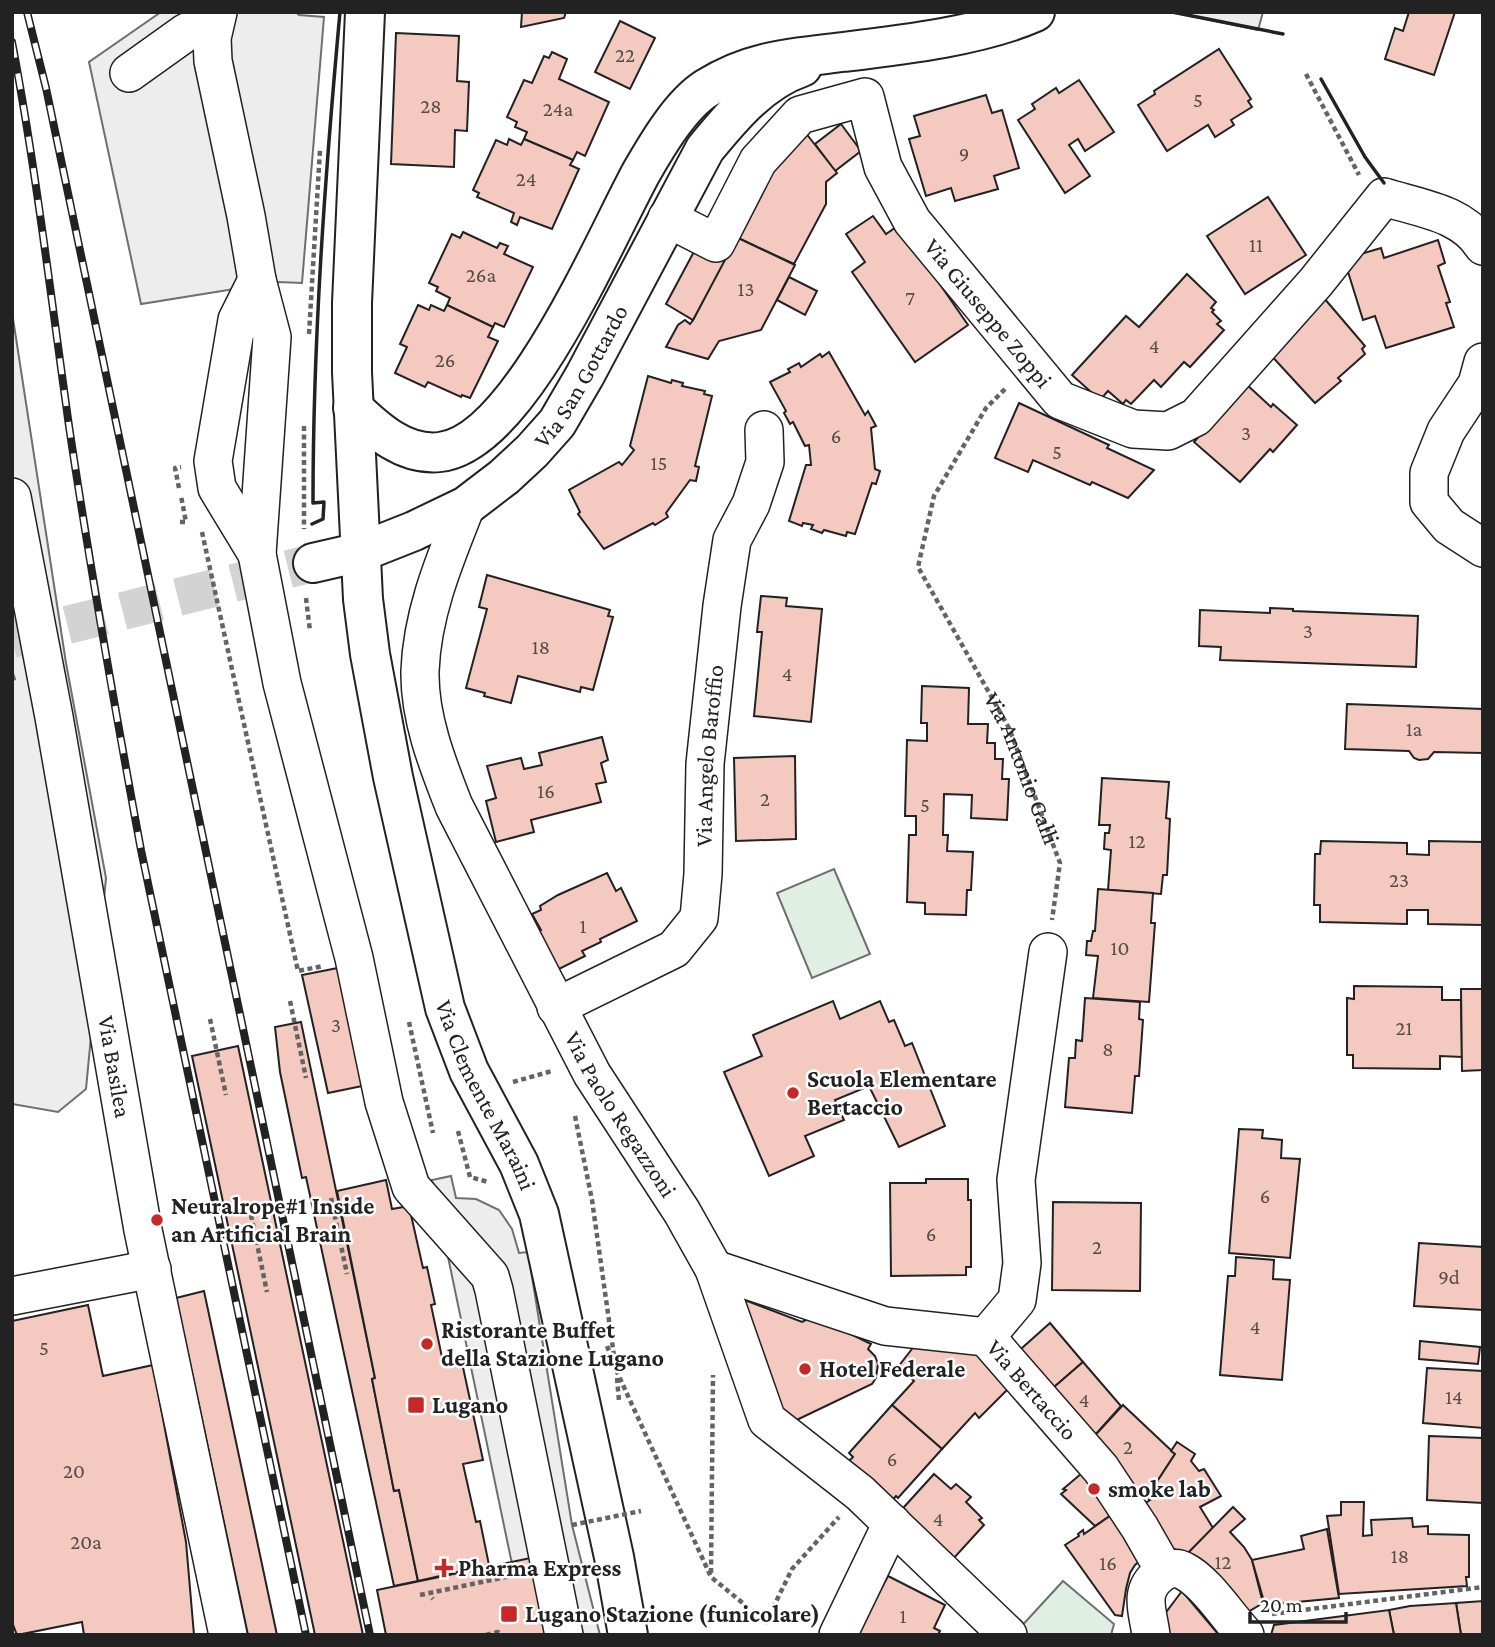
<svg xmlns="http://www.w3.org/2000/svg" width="1495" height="1647" font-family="'Crimson Pro',serif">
	<rect width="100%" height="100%" fill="#fff"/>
	<!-- green -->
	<g fill="#e0efe3" stroke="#6f6f6f" stroke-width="2">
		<path d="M834,869L870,954L812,978L777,893Z"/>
		<path d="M1063,1581L1114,1624L1111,1635H1023L1018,1630Z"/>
	</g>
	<!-- parking -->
	<g fill="#ededed" stroke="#6f6f6f" stroke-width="2">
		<path d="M161,12H296L299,15L324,17L302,283L278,282L141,304L89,62Z"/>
		<path d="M1172,12H1263L1258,30Z"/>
		<path d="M12,312L66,663L106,878L86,1089L58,1112L12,1104V681L15,679L12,670Z"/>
		<path d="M451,1176L456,1198L476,1199L499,1210L512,1229L519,1253L528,1252L572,1525L600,1635H429L418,1581L512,1564L432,1180Z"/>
	</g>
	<!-- building -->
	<g fill="#f3c9c0" stroke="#222" stroke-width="2">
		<path d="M522,12H566L564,18L521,27Z"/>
		<path d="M1409,12H1455L1434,75L1385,59L1395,28L1403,31Z"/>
		<path d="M620,21L655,38L630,89L595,72Z"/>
		<path d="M396,33L459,36L457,81L469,82L467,131L455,130L454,167L391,164Z"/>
		<path d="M1219,49L1251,99L1248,101L1252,107L1231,120L1234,125L1215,137L1208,125L1167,151L1138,105L1155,94L1154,91Z"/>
		<path d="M552,52L567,59L559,79L609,102L585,156L577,152L573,160L524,139L527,132L515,127L517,122L507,117L524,80L532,83L544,56L549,58Z"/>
		<path d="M1079,80L1114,132L1085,151L1078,139L1069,145L1090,176L1065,193L1018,120L1035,109L1032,104L1056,88L1059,93Z"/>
		<path d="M986,95L992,113L1002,110L1019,168L994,176L998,189L955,201L951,188L926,196L909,139L920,136L914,116Z"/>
		<path d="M841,124L861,151L835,171L815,144Z"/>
		<path d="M805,132L837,173L826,182V204L794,264L736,237L777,147Z"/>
		<path d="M509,139L521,145L524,139L573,160L570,165L579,169L552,229L520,217L517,225L511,222L514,213L477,197L479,193L473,190L496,140L507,145Z"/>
		<path d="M1268,197L1306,255L1245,294L1207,236Z"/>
		<path d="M873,216L886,234L899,225L968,325L915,362L852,272L865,262L846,234Z"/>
		<path d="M463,232L497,248L500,243L508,246L504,254L533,267L504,327L495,323L493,327L447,305L450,298L436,291L438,287L429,283L452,234L460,238Z"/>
		<path d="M736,237L795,265L761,330L719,341L708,359L666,347L678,325L685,320L690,324L693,320Z"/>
		<path d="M1438,240L1445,263L1438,266L1450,302L1446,303L1454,327L1386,348L1375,316L1363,320L1344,259L1381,248L1384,258Z"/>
		<path d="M697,246L725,260L693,320L666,304Z"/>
		<path d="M1187,274L1216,302L1211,308L1214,310L1212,312L1221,321L1217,324L1224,330L1190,367L1184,362L1161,387L1154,380L1131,404L1126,400L1123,404L1108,391L1100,400L1072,375L1126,316L1139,327Z"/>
		<path d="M789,277L817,291L805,315L777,300Z"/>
		<path d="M1324,298L1365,346L1362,349L1365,354L1338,378L1341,381L1315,403L1268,352Z"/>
		<path d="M418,305L429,310L431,305L444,311L447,305L493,327L488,337L498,341L470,398L462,395L461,397L428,382L425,387L395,373L407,347L400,344Z"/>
		<path d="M829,352L865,415L868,411L876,426L871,428L875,469L880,471L876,484L872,483L855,534L847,532L846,536L824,530L822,533L811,529L813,525L803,523L802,526L789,521L806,465H811L809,445L805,446L793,422L790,424L784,413L786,411L770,382L790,372L788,369L799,363L801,367L820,354L822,357Z"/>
		<path d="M648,376L671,383L672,380L683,383L682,386L705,391L704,394L712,396L695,466L699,467L696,481L690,480L666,513L668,517L655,525L653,523L604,549L578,514L580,512L569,490L619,462L622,465L634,450L630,446Z"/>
		<path d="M1245,383L1271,407L1273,404L1297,425L1273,452L1270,449L1240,482L1194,442Z"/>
		<path d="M1019,403L1109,445L1107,448L1154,470L1128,498L1092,482L1090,485L1033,460L1028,472L995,458Z"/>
		<path d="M487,575L610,610L608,616L613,617L593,690L581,687L580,692L518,676L511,703L484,696L485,693L466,688L487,609L479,607Z"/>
		<path d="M761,596L787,598L786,606L822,609L811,722L754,716L762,632H757Z"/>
		<path d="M1270,608L1293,609V611L1418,616L1416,667L1220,660L1221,647L1199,646L1200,610L1270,613Z"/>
		<path d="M922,686L969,688L968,724H988L987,743H995V759H1003L1002,779H1009L1007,820L971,818L972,795L944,794L943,835H948L947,851L973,852L971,890H967L966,915L925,914V903L907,902L909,835H916V816H905L907,740L927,741V723H921Z"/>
		<path d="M1347,704L1483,709V753L1434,752L1428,759L1419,760L1414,758L1409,751L1345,749Z"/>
		<path d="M602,737L608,760L601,763L606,782L596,784L601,802L531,820L534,832L496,842L486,801L496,798L487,766L521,758L524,769L542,765L539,753Z"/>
		<path d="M795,756L796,839L736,841L734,758Z"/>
		<path d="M1102,778L1169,782L1166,818L1170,819L1167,875H1163L1161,894L1108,890L1111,850L1104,849L1105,833H1109L1110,825H1099Z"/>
		<path d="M1321,841L1407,843V854L1429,855V841L1483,842V925L1428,924V910H1407V924L1320,922V905H1314L1315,854H1320Z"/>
		<path d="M607,873L616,891L621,888L637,921L600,939L601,942L582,951L585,956L555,971L536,932L541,930L532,914L541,910L540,906L558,895Z"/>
		<path d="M1098,889L1153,893L1151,923H1155L1149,1002L1093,998L1098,956L1086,955L1087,941H1091L1093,931H1095Z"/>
		<path d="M348,966L372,1084L328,1093L302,975Z"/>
		<path d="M1354,986L1442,987V1000H1461L1462,1057L1440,1056V1069L1353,1068V1055H1347V998L1354,999Z"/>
		<path d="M1461,989H1483V1070L1462,1071Z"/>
		<path d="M1085,998L1140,1002L1139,1019L1143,1020L1139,1076H1135L1132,1113L1065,1107L1069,1058H1075L1076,1040L1082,1041Z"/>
		<path d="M833,1001L840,1019L880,1001L889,1022L894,1020L905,1046L912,1043L945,1126L899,1147L869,1086L835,1100L844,1120L805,1136L814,1156L769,1176L724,1072L762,1056L753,1035Z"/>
		<path d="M301,1022L375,1378L372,1379L394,1491L399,1490L418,1581L394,1586L306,1177L302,1178L280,1072L275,1027Z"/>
		<path d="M238,1046L363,1635H315L192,1056Z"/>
		<path d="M1239,1129L1263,1130L1262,1138L1282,1140L1281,1158L1300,1159L1290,1258L1229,1253Z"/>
		<path d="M926,1179H968V1200H971V1267H966V1275L891,1276L890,1183H926Z"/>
		<path d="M386,1180L392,1209L409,1206L423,1268L427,1267L435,1304L431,1305L443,1362L461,1358L483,1460L463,1464L476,1522L480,1521L489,1565L418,1581L399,1490L394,1491L372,1379L375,1378L337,1191Z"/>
		<path d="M1053,1202L1141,1203L1140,1291L1052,1290Z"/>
		<path d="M1419,1243L1483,1247V1310L1414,1306Z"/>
		<path d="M1236,1257L1274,1260L1273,1279L1290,1280L1282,1380L1220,1375L1228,1276H1235Z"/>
		<path d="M204,1291L277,1635H248L176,1298Z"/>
		<path d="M742,1299L802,1322L814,1316L871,1344L868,1349L875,1356L878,1364L876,1378L872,1384L784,1426Z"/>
		<path d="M88,1305L103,1376L153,1365L186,1542L194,1635H84L82,1622L17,1635L12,1622V1321Z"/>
		<path d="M1050,1323L1083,1362L1046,1394L1013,1356Z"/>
		<path d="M1420,1341L1480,1347L1478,1364L1419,1359Z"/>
		<path d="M915,1345L980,1353L1013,1384L979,1418L975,1413L942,1449L892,1405L914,1381L898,1367Z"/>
		<path d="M1083,1362L1121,1406L1087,1444L1046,1394Z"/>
		<path d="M1427,1368L1483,1371V1428L1423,1423Z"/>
		<path d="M892,1405L942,1449L898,1498L896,1496L883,1511L847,1463L853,1457L849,1453Z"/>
		<path d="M1123,1405L1175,1454L1147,1497L1118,1483L1087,1444Z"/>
		<path d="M1429,1436L1483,1438V1503L1427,1500Z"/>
		<path d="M1177,1442L1195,1454L1191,1461L1199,1471L1204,1469L1221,1496L1200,1507L1213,1528L1186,1555L1172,1548L1137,1508L1150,1500L1147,1497L1175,1454L1171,1451Z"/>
		<path d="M1088,1468L1117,1511L1095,1526L1061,1494L1066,1490L1063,1489Z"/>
		<path d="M934,1474L951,1489L956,1484L971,1497L966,1502L982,1518L979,1520L984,1525L954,1558L951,1554L943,1562L894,1518Z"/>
		<path d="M1341,1502H1364L1363,1536L1372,1535L1371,1520L1412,1518L1413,1527L1428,1526V1534L1469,1535V1577H1466L1467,1586L1339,1594L1327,1516L1341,1515Z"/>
		<path d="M1233,1507L1245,1519L1230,1532L1244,1547L1252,1560L1263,1603L1241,1616L1186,1555Z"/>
		<path d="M1117,1511L1145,1557L1135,1565L1130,1573L1126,1589L1122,1616L1115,1615L1065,1545L1079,1536L1078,1534L1083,1530L1084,1534Z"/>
		<path d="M1327,1529L1339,1598L1265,1605L1252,1560L1304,1549L1301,1536Z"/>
		<path d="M540,1556L556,1635H386L377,1590Z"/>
		<path d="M888,1576L945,1605L934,1628L940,1631L938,1635H857Z"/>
		<path d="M1182,1591L1219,1635H1164L1161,1619Z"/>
		<path d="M1483,1601V1635H1461L1456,1603Z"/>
		<path d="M1456,1603L1461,1635H1394L1389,1610L1410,1606Z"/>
		<path d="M1389,1610L1394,1635H1271L1274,1625Z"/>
	</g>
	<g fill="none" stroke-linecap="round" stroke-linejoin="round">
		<!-- major-tunnel -->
		<path stroke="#d3d3d3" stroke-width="38" stroke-dasharray="38 19" stroke-linecap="butt" d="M12,639L313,563"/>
		<defs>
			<g id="minor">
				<path d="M218,12L212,38L213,61L246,216L257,280L272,337L257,554L282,683L354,958L384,1102L411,1187L490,1276L494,1290L564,1635"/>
				<path d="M129,73L185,33L216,17"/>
				<path id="s2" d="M667,218L716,243L758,161L800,115L865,97L883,167L912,221L1060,400L1133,429L1168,431L1196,417L1316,282L1384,197C1419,208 1463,213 1483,246"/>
				<path d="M1483,362L1477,384L1446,431L1429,473V502L1449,526L1483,548"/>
				<path id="s3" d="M12,497L54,717L143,1230L228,1635"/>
				<path id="s4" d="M466,506C445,559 422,613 420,671C419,717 437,763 454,806L592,1074L682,1212L714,1269L767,1420L860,1493L1008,1635"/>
				<path d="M257,554L217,488L213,461L237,320L257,280"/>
				<path id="s5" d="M556,1007L674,949L699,918L703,874L705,764L722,606L732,540L751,504L765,462L764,430"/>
				<path id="s6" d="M714,1269L885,1326L986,1337L1101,1469L1140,1528L1164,1570"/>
				<path d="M12,1296L152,1269"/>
				<path d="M986,1337L1017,1300L1022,1263L1016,1180L1048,952"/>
				<path d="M838,1635L892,1523"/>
				<path d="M1151,1635C1148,1611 1138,1592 1159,1575C1166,1569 1176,1566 1184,1571C1206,1582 1228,1617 1245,1635"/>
			</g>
			<g id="major">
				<path id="s7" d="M365,12L352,303V372L363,599L370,654L393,777L445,1008L469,1071L519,1164L539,1214L614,1557L628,1635"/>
				<path d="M353,408C376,430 404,456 440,452C520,443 605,238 642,171C657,145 681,104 707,88C751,60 793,58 843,52C902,45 981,36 1035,12"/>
				<path id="s8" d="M313,563L361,552L414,531L466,506L504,477L532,451L557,423L585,375L705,149C732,116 761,81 802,67"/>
			</g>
		</defs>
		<!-- minor casing -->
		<use href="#minor" stroke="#222" stroke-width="40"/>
		<!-- major casing -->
		<use href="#major" stroke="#222" stroke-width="42"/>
		<!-- path -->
		<g stroke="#646464" stroke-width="4.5" stroke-dasharray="5 3.5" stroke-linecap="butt">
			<path d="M1306,74L1359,175"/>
			<path d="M309,334L320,150"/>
			<path id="s1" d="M1005,389L986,408L934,496L918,567L1009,728L1060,863L1052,920"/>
			<path d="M304,426V529"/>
			<path d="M179,488L175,468L181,467"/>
			<path d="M180,522H186L181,496"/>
			<path d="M202,532L298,971L323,966"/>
			<path d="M306,598L310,631"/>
			<path d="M290,1001L306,1078"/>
			<path d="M210,1019L226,1095"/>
			<path d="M409,1022L433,1133"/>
			<path d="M513,1082L552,1071"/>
			<path d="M575,1116L592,1200L615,1363"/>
			<path d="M458,1131L470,1177L488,1182"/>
			<path d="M331,1198L347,1274"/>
			<path d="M251,1215L267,1292"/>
			<path d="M607,1346L617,1372L711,1577L766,1622L792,1569L839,1517"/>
			<path d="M617,1378L619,1401"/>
			<path d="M711,1573L713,1375"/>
			<path d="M420,1595L515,1575L516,1579"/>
			<path d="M432,1598L433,1599"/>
			<path d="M1272,1614L1483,1587"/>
			<path d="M486,1635L498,1632L501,1635"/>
		</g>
		<!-- minor -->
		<use href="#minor" stroke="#fff" stroke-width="37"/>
		<!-- major -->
		<use href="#major" stroke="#fff" stroke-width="38"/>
		<defs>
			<g id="rail">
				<path d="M27,12L46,88L370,1635"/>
				<path d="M12,42C36,169 51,298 69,426C90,568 115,709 141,850L306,1635"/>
			</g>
		</defs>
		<!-- rail casing -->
		<use href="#rail" stroke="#222" stroke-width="8"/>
		<!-- rail -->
		<use href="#rail" stroke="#fff" stroke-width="5" stroke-dasharray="16" stroke-linecap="butt"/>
		<!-- path-bridge -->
		<path stroke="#646464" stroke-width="4.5" stroke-dasharray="5 3.5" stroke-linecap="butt" d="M572,1525L641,1511"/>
		<!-- wall -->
		<g stroke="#222" stroke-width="3.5">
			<path d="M1172,12L1283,34"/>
			<path d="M1321,79L1365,157L1384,183"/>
			<path d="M312,524L323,519L324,502L313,503C313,339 325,176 340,12"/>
		</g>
	</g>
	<!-- markers -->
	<g fill="#c62828" stroke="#fff" stroke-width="2.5">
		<circle cx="793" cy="1093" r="7"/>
		<circle cx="157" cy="1220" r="7"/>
		<circle cx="427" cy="1344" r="7"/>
		<circle cx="805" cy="1369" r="7"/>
		<rect x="407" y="1396" width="18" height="18" rx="3.5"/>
		<circle cx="1094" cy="1489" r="7"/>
		<path d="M440.5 1557.5h7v7h7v7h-7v7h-7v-7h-7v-7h7z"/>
		<rect x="500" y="1605" width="18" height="18" rx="3.5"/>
	</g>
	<g text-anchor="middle" stroke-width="5" stroke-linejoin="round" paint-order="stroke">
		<!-- number labels -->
		<g font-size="21" fill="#564c4a">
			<text x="625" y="62">22</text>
			<text x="1198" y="107">5</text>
			<text x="431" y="113">28</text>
			<text x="558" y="116">24a</text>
			<text x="964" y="161">9</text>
			<text x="526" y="186">24</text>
			<text x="1256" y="252">11</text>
			<text x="481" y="282">26a</text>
			<text x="746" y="296">13</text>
			<text x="910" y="305">7</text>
			<text x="1154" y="353">4</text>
			<text x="445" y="367">26</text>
			<text x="1246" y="440">3</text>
			<text x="836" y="443">6</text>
			<text x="1057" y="459">5</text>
			<text x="659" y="470">15</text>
			<text x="1308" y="638">3</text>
			<text x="541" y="654">18</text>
			<text x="787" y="681">4</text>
			<text x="1414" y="736">1a</text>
			<text x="546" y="798">16</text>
			<text x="765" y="806">2</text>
			<text x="925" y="812">5</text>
			<text x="1137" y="848">12</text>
			<text x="1399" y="887">23</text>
			<text x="583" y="933">1</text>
			<text x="1120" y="955">10</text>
			<text x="336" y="1032">3</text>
			<text x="1404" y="1035">21</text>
			<text x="1108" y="1056">8</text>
			<text x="1265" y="1203">6</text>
			<text x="931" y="1241">6</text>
			<text x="1097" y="1254">2</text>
			<text x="1449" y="1284">9d</text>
			<text x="1255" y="1334">4</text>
			<text x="44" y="1355">5</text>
			<text x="1454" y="1404">14</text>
			<text x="1084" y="1407">4</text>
			<text x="1128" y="1454">2</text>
			<text x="892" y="1466">6</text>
			<text x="74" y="1478">20</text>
			<text x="938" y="1526">4</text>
			<text x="86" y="1549">20a</text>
			<text x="1400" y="1563">18</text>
			<text x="1223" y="1569">12</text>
			<text x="1108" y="1570">16</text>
			<text x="903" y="1623">1</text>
		</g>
		<!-- street labels -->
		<g font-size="24" fill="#222" stroke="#fff">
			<text dy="8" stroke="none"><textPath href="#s2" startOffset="530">Via Giuseppe Zoppi</textPath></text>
			<text dy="8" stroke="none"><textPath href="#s8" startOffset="340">Via San Gottardo</textPath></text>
			<text dy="8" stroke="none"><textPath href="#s5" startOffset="334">Via Angelo Baroffio</textPath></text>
			<text dy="8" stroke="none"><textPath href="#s1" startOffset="429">Via Antonio Galli</textPath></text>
			<text dy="8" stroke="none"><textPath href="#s3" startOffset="579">Via Basilea</textPath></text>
			<text dy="8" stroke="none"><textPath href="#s7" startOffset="1101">Via Clemente Maraini</textPath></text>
			<text dy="8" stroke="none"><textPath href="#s4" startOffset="663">Via Paolo Regazzoni</textPath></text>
			<text dy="8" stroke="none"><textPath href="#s6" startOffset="352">Via Bertaccio</textPath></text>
		</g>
		<!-- poi labels -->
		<g font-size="24" font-weight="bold" fill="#222" stroke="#fff" text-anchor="start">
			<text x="807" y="1087">Scuola Elementare<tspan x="807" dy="28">Bertaccio</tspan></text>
			<text x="171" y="1214">Neuralrope#1 Inside<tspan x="171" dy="28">an Artificial Brain</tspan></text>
			<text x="441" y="1338">Ristorante Buffet<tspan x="441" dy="28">della Stazione Lugano</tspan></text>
			<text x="819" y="1377">Hotel Federale</text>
			<text x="432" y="1413">Lugano</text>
			<text x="1108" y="1497">smoke lab</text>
			<text x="458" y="1576">Pharma Express</text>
			<text x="525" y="1622">Lugano Stazione (funicolare)</text>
		</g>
	</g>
	<!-- border -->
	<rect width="1495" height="1647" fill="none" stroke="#222222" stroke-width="28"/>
	<!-- scale -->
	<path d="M1250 1612v10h96v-10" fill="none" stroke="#222222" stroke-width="3.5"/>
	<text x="1260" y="1612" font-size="21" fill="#222222" stroke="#ffffff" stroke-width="5" paint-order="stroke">20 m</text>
</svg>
